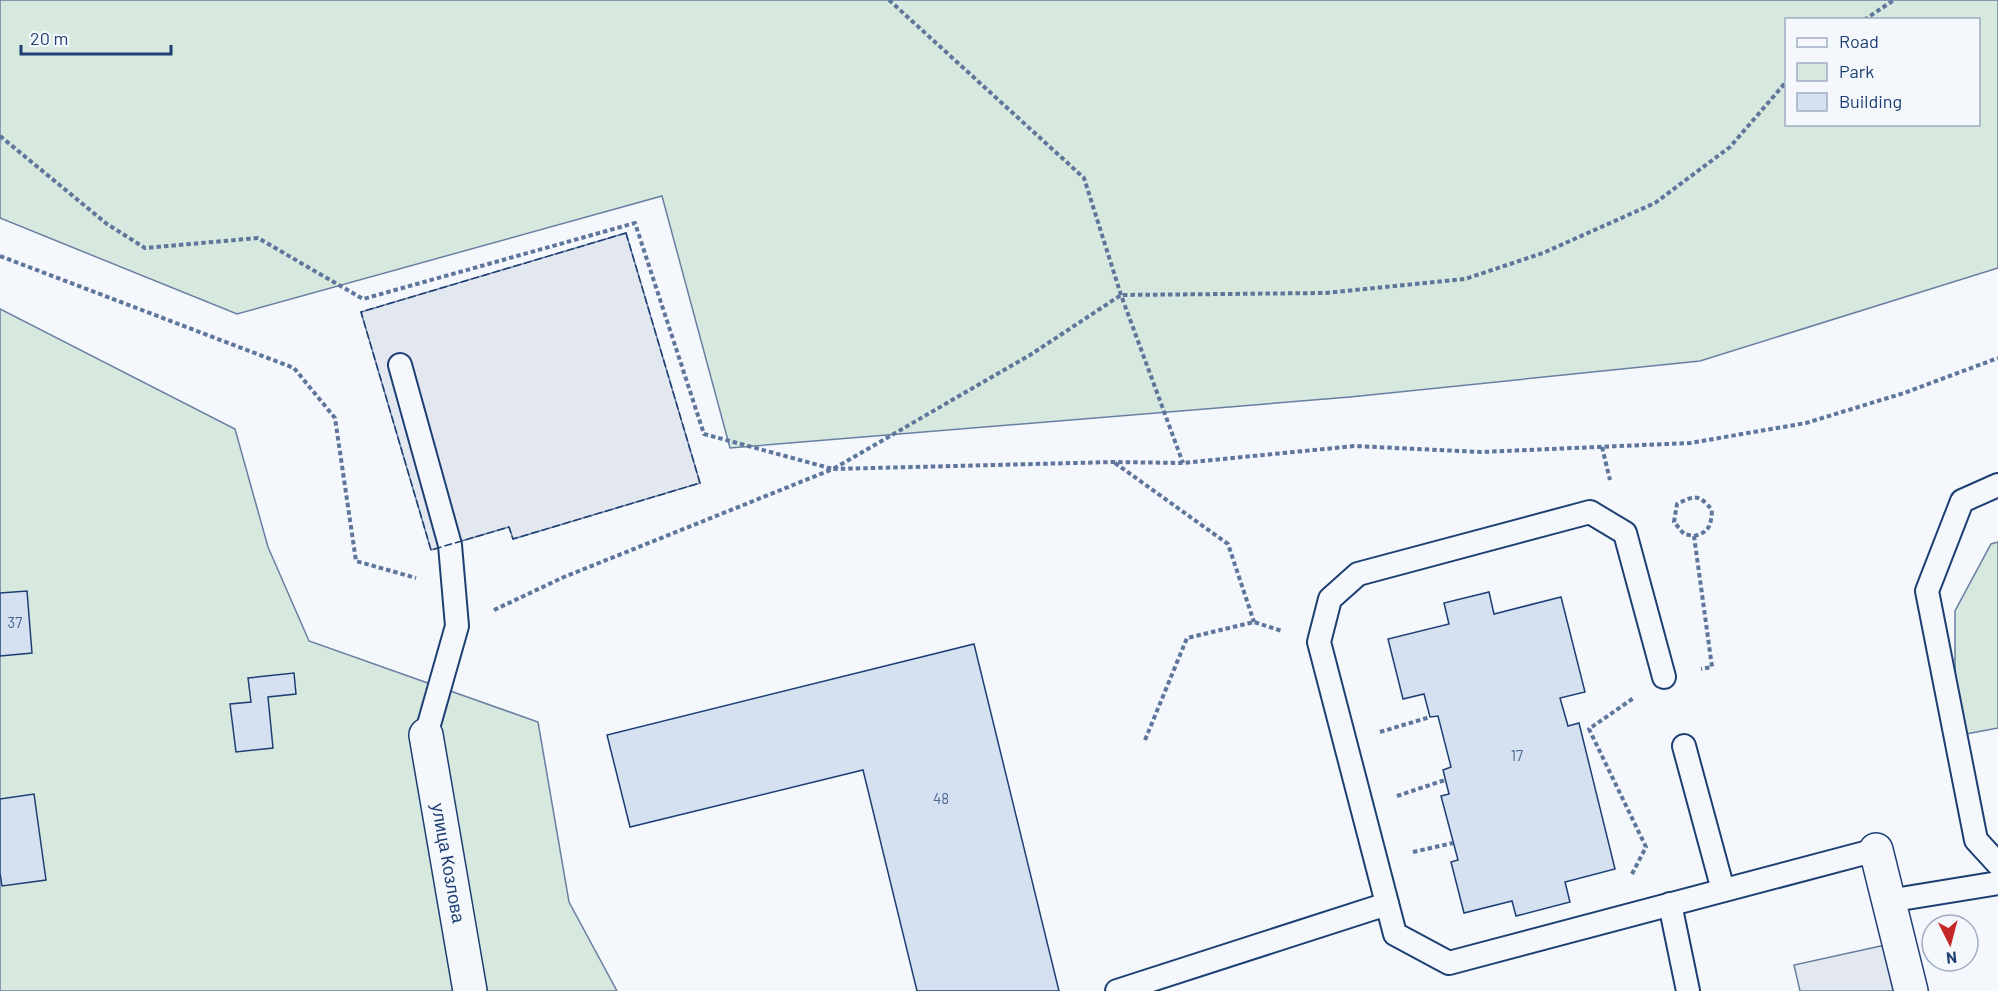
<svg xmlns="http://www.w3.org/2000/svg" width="1998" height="991" font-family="Barlow,sans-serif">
	<rect width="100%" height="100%" fill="#f4f7fb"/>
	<!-- green -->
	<g fill="#d7e8df" stroke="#687fa3" stroke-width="1.5" fill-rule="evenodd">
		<path d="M0,0H1998V268L1700,361L1350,397L730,448L662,196L237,314L0,218ZM1786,20H1978V124H1786Z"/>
		<path d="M0,309L235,429L268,547L309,641L538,722L569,902L617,991H0Z"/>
		<path d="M1998,542V728L1955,736V611L1991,544Z"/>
	</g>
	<!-- parking -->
	<g fill="#e3e8f0" stroke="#687fa3" stroke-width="1.5">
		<path d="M626,233L700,483L513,539L509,527L431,550L361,312Z"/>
		<path d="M1899,942L1911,991H1800L1794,965Z"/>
	</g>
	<!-- building -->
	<g fill="#d5e0f0" stroke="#1d3f73" stroke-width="1.5">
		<path d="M27,591L32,653L0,656V593Z"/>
		<path d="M1489,592L1494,614L1561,597L1585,692L1560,698L1568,726L1579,723L1615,869L1565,882L1570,902L1516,916L1512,901L1464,913L1451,862L1458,860L1441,796L1449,794L1443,770L1451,767L1438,716L1430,717L1424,694L1403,699L1388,639L1449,624L1444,603Z"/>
		<path d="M974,644L1059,991H917L863,770L630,827L607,735Z"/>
		<path d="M294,673L296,694L268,697L273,748L236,752L230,704L251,702L248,678Z"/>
		<path d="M34,794L46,880L2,886L0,873V799Z"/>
	</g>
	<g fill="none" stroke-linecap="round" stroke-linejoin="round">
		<defs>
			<g id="lane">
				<path d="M400,365L450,545L457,626L426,735"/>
				<path d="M1998,485L1962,501L1927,591L1976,840L1998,864"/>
				<path d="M1664,677L1625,533L1590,512L1358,574L1330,599L1319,642L1395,934L1449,963L1876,850"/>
				<path d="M1684,746L1723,890"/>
				<path d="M1888,901L1998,883"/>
				<path d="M1670,904L1688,991"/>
				<path d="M1117,991L1387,904"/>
			</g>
			<g id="street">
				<path d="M426,735L470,991"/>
				<path d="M1876,850L1911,991"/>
			</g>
		</defs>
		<!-- lane casing -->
		<use href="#lane" stroke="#1d3f73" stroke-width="26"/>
		<!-- street casing -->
		<use href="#street" stroke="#1d3f73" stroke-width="36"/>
		<!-- path -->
		<g stroke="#5e769c" stroke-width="4" stroke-dasharray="4.5 3" stroke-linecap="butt">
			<path d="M889,0L1084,178L1121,295L1183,463"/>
			<path d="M1864,20L1894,0"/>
			<path d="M0,136L107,224L145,248L258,238L363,299L635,223L704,434L833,469L1030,355L1121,295L1326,293L1465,279L1543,253L1655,203L1730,147L1786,82"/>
			<path d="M0,256L294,368L335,418L356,561L416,578"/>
			<path d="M1602,447L1610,480"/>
			<path d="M1115,463L1228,544L1254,622"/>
			<path d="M1694,536C1710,532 1711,525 1712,510C1699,494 1695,495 1677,504L1674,522L1684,534L1694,536L1712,667L1701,669"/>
			<path d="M494,610L564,577L833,469L1114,462L1183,463L1354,446L1481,452L1690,443L1806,423L1904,393L1998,358"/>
			<path d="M1380,732L1430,717"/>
			<path d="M1145,740L1187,638L1254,622L1282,631"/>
			<path d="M1397,796L1445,780"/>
			<path d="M1413,852L1453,843"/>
			<path d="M1632,874L1646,847L1589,729L1635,697"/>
		</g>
		<!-- lane -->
		<use href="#lane" stroke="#f4f7fb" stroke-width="22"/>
		<!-- street -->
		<use href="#street" stroke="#f4f7fb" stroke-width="33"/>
		<!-- fence -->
		<path stroke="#1d3f73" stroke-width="1.5" stroke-dasharray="8 3" stroke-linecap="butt" d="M626,233L700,483L513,539L509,527L431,550L361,312Z"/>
	</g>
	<g text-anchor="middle" stroke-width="4.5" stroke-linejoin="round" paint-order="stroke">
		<!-- number labels -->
		<g font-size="15" fill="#4b6792">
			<text x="15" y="628">37</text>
			<text x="1517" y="761">17</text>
			<text x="941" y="804">48</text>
		</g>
		<!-- street labels -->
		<g font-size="18" fill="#1d3f73" stroke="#f4f7fb">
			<text transform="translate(448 863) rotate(80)" y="6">улица Козлова</text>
		</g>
	</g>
	<!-- legend -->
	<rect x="1785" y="18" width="195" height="108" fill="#f4f7fb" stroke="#9eadc5" stroke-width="1.5"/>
	<rect x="1797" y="38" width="30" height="9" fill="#f4f7fb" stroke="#9eadc5" stroke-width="1.5"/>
	<text x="1839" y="48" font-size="18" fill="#1d3f73">Road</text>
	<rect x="1797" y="63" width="30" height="18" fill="#d7e8df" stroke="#9eadc5" stroke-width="1.5"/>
	<text x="1839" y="78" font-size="18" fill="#1d3f73">Park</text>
	<rect x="1797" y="93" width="30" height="18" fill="#d5e0f0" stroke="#9eadc5" stroke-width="1.5"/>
	<text x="1839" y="108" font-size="18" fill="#1d3f73">Building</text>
	<!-- north arrow -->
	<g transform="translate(1950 943) rotate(174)"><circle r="28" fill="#f4f7fb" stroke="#9eadc5" stroke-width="1.5"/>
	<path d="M0-4.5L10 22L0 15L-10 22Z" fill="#c62828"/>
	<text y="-9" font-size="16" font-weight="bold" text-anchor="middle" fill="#1d3f73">N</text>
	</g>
	<!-- scale -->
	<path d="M21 45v9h150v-9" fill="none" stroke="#1d3f73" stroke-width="3"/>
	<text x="30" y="45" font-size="18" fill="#1d3f73" stroke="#f4f7fb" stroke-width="4.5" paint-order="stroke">20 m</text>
</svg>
